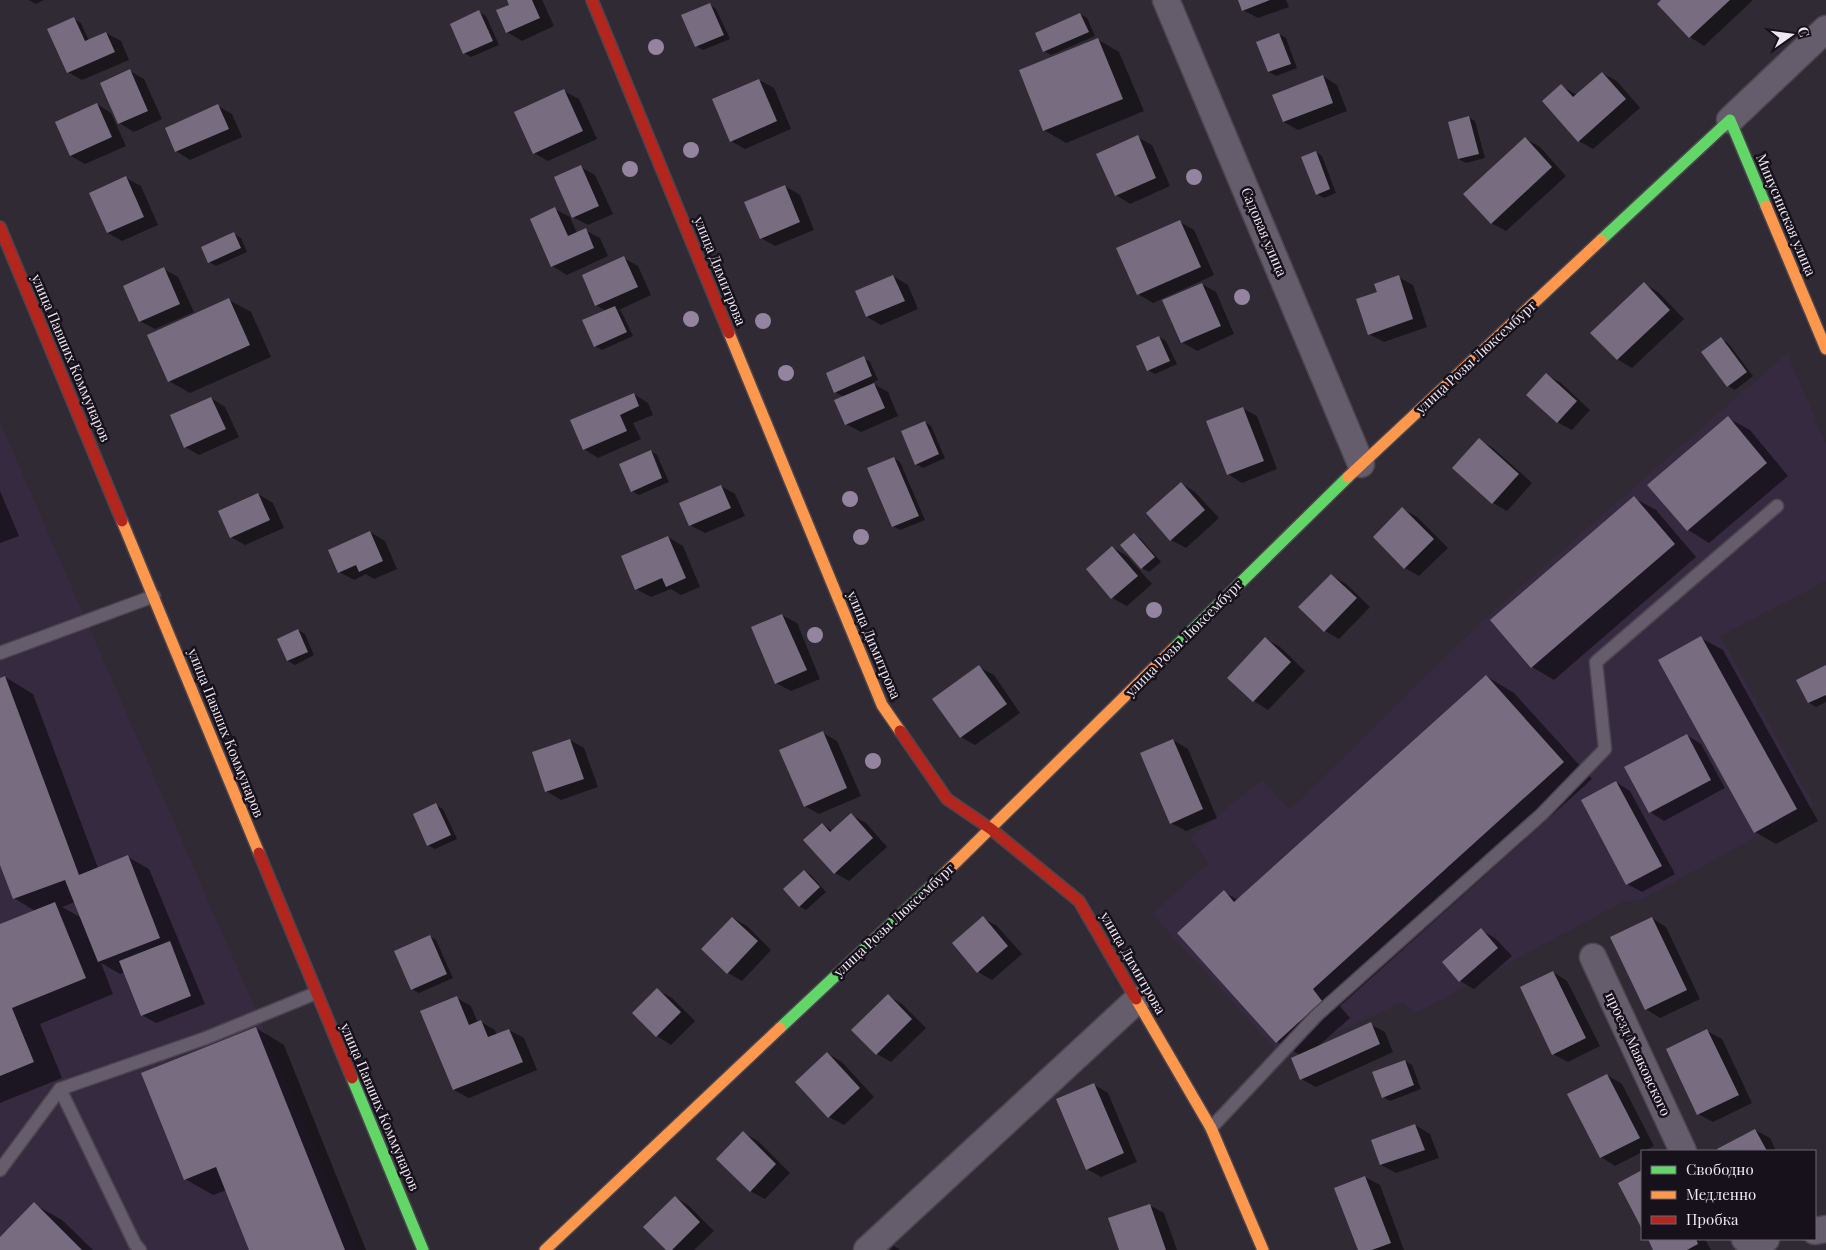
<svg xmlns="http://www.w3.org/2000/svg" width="1826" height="1250" font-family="'Playfair Display',serif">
	<rect width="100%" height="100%" fill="#302a35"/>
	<!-- built -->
	<g fill="#362a40">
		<path d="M1787,353L1826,444V581L1720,636L1814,805L1643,899L1623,902L1414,1014L1403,1002L1283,1057L1152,914L1209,863L1190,838L1262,780L1290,810L1479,624Z"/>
		<path d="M0,422L360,1250H0Z"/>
	</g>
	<!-- shadow -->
	<g fill="#0007" fill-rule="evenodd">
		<path d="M29,0H44L36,4Z"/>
		<path d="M508,0H542L554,26L522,41L507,32L510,5Z"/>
		<path d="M1240,0H1286L1289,7L1258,18L1243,10Z"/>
		<path d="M1662,0H1753L1704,46L1690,37L1658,4Z"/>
		<path d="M710,5L716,9L730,39L703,50L696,46Z"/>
		<path d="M479,12L486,16L499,45L471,57L464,53Z"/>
		<path d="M1080,14L1087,18L1095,36L1051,55L1044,51L1036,34Z"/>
		<path d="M74,19L81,23L89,41L106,33L121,41L129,60L82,80L68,72Z"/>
		<path d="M1279,34L1286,38L1297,68L1276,76L1269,72Z"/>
		<path d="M1097,39L1119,52L1144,111L1066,143L1044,130Z"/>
		<path d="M130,71L144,79L162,119L134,132L119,123Z"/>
		<path d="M1602,73L1617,81L1640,108L1593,149L1579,141L1561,86L1577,95Z"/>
		<path d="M1323,76L1337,85L1347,111L1298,130L1284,122Z"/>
		<path d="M759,80L774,88L791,129L745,149L731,141Z"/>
		<path d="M564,91L579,99L597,139L548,161L534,153Z"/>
		<path d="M97,104L111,113L126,146L85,164L71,156Z"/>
		<path d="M218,106L232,114L242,137L190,160L176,151Z"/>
		<path d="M1468,117L1475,121L1485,158L1466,163L1459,159Z"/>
		<path d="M1137,137L1152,145L1170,186L1130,204L1116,195Z"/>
		<path d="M1526,139L1540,147L1566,176L1506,231L1491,223Z"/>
		<path d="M1316,152L1322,156L1336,193L1324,198L1317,194Z"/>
		<path d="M581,167L595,175L613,214L588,225L573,217Z"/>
		<path d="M126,178L141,186L158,225L122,241L108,233L91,194Z"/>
		<path d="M785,186L800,195L814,230L775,246L761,238Z"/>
		<path d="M555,209L570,217L577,233L585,230L600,238L608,256L567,275L552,266Z"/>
		<path d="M1180,222L1194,230L1214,275L1153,303L1138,294Z"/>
		<path d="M234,234L241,238L247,252L216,266L209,262Z"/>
		<path d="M624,258L638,266L651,295L619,310L621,311L633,336L602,350L595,346L606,311L596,305Z"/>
		<path d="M164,269L178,277L194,312L155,329L140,321Z"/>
		<path d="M893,276L908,285L918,309L881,325L867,317Z"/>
		<path d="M1398,277L1413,285L1427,327L1384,342L1369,334L1378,293Z"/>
		<path d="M1202,284L1216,292L1234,334L1197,351L1182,342Z"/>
		<path d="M1644,284L1658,292L1684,319L1632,368L1617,359Z"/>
		<path d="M229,300L251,312L271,357L190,393L169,381Z"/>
		<path d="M1159,337L1166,341L1177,364L1155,374L1148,370Z"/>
		<path d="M1721,339L1728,343L1753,376L1735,390L1728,386Z"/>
		<path d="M864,358L870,362L878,380L872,383L888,392L898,416L861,432L846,424L844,397L835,392Z"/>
		<path d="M1546,374L1561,383L1590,410L1572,430L1557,422Z"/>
		<path d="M634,394L648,403L653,415L633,423L641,439L598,458L584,449Z"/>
		<path d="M211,398L225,407L239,437L199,455L185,447Z"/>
		<path d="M1242,408L1257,416L1277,469L1242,483L1228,474Z"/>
		<path d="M1728,418L1750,430L1788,476L1709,543L1688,530Z"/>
		<path d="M925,422L931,426L945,458L923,468L916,464Z"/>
		<path d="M1479,440L1493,448L1532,483L1507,511L1493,503Z"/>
		<path d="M651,451L657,455L669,482L639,495L632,491Z"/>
		<path d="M894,458L900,462L925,520L900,530L893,526Z"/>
		<path d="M1181,483L1195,492L1219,518L1186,548L1171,540Z"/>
		<path d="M721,486L735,494L745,516L705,533L690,525Z"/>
		<path d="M0,491L19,536L0,543Z"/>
		<path d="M258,494L273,503L284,528L245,545L231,537Z"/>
		<path d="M1634,498L1656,510L1696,557L1554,680L1532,667L1492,620Z"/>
		<path d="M1403,509L1417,517L1448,548L1419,576L1405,568Z"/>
		<path d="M370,532L385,541L397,569L374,579L366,574L354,580L339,572Z"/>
		<path d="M1134,535L1141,539L1161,562L1149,572L1142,568L1122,546Z"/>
		<path d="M668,537L683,546L700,587L681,595L671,589L651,597L636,589Z"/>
		<path d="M1112,547L1127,556L1152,584L1127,606L1112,598L1087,569Z"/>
		<path d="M1331,575L1346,584L1370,607L1339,639L1325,631Z"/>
		<path d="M782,615L797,623L820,679L791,691L776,683Z"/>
		<path d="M298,630L305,634L314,655L295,665L288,661Z"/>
		<path d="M1701,638L1723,650L1818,821L1776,844L1755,832Z"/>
		<path d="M1266,639L1280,647L1305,671L1268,710L1254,701L1229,678Z"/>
		<path d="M979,667L994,675L1020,713L975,745L961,737Z"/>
		<path d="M1826,667V702L1816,707L1809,703L1798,680Z"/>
		<path d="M1486,676L1514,693L1592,779L1340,1006L1350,1018L1317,1047L1370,1024L1385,1032L1393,1052L1316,1087L1301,1079L1300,1055L1277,1042L1224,892L1238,900Z"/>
		<path d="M5,677L33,694L98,868L128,857L149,869L205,1004L156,1023L142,1015L125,972L120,974L101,963L113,994L40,1024L62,1078L0,1103V925L35,911L14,898L0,862V679ZM75,902L82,918L62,907Z"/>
		<path d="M823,733L837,741L861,796L819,814L805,806Z"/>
		<path d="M1687,735L1701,744L1725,788L1664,821L1650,812Z"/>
		<path d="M570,740L584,748L598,787L561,800L546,791Z"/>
		<path d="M1173,740L1188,749L1217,818L1186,831L1171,823Z"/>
		<path d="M1616,782L1630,791L1675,874L1642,892L1627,884Z"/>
		<path d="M436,805L443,809L457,839L435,849L428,845Z"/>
		<path d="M851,815L866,823L887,847L849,881L835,873L805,840L822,824L833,831Z"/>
		<path d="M804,871L811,875L826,892L806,910L799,906Z"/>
		<path d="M733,918L747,926L771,950L742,981L728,973Z"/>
		<path d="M983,918L997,926L1022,954L992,980L978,972Z"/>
		<path d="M1652,918L1666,927L1700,999L1660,1018L1646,1009Z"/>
		<path d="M1481,930L1495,938L1512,956L1474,989L1460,981Z"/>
		<path d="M429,936L436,940L453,978L419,993L412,989Z"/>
		<path d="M1553,972L1567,981L1600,1046L1568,1062L1553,1054Z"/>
		<path d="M657,990L672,998L695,1021L671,1045L657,1036Z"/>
		<path d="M888,996L902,1004L926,1028L891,1062L877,1054Z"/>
		<path d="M457,998L471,1006L478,1023L481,1022L495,1030L497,1035L509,1030L524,1038L537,1070L469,1098L454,1090L422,1012Z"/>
		<path d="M256,1028L284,1045L366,1250H251L227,1190L213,1195L185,1179Z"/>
		<path d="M1707,1031L1722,1039L1752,1103L1713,1122L1698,1114Z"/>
		<path d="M827,1053L842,1062L874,1097L844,1125L829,1117Z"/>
		<path d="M1405,1061L1412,1065L1421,1089L1390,1101L1383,1097Z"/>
		<path d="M1607,1075L1622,1084L1654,1146L1615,1166L1601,1157Z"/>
		<path d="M1093,1084L1108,1093L1137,1162L1101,1177L1087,1169Z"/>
		<path d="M1415,1125L1430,1134L1439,1158L1396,1173L1381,1165L1373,1140Z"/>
		<path d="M1755,1130L1770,1138L1776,1151H1720L1719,1149Z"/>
		<path d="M743,1133L758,1141L790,1173L765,1199L750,1191Z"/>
		<path d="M1642,1172V1226L1620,1183Z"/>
		<path d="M1365,1177L1380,1185L1404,1250H1359L1336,1188Z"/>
		<path d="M675,1197L689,1206L714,1231L694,1250H668Z"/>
		<path d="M34,1204L62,1220L93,1250H0V1239Z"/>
		<path d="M1149,1205L1164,1213L1177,1250H1121Z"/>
		<path d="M1649,1239H1705L1711,1250H1655Z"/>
		<path d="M894,1246L900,1250H890Z"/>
	</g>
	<!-- building -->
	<g fill="#786c81">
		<path d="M507,0H532L540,18L506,33L496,10L509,5Z"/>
		<path d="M1238,0H1270L1242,11Z"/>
		<path d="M1661,0H1730L1689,38L1657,4Z"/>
		<path d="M710,3L724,35L695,47L681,15Z"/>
		<path d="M479,10L493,41L463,54L450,24Z"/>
		<path d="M1080,13L1089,32L1043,52L1035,33Z"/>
		<path d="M74,17L85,41L106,32L115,52L67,73L47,29Z"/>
		<path d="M1279,33L1291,64L1268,72L1256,42Z"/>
		<path d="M1098,38L1123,99L1043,131L1019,70Z"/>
		<path d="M130,69L148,111L118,124L100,83Z"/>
		<path d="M1602,72L1626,99L1578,142L1542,101L1561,84L1573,97Z"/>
		<path d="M1323,75L1333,103L1283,122L1272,95Z"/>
		<path d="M759,79L777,121L730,142L712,99Z"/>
		<path d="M564,89L583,131L533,154L514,112Z"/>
		<path d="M97,103L112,137L70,156L55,122Z"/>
		<path d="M218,104L229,129L175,152L165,128Z"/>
		<path d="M1469,116L1479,154L1458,159L1448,122Z"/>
		<path d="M1138,135L1156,178L1115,196L1096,154Z"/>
		<path d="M1525,137L1552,167L1491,224L1463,194Z"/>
		<path d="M1316,151L1330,189L1316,195L1301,157Z"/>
		<path d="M581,165L599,206L572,218L554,177Z"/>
		<path d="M126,176L144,217L107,233L89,193Z"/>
		<path d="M785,185L800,222L760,239L744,202Z"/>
		<path d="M555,207L568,236L586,228L594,248L551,267L530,219Z"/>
		<path d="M1180,220L1201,267L1137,295L1116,248Z"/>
		<path d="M234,232L241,248L208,263L201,247Z"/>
		<path d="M624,256L638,287L595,306L582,275Z"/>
		<path d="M164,267L180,304L139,322L123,286Z"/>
		<path d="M893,275L905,301L866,317L855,291Z"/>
		<path d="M1399,275L1413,319L1368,335L1356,299L1377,292L1374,284Z"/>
		<path d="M1644,282L1670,310L1617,360L1590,333Z"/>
		<path d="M1202,283L1221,326L1181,343L1162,300Z"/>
		<path d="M229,298L250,345L168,382L147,335Z"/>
		<path d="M615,306L627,332L594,347L582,320Z"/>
		<path d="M1159,336L1170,361L1147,371L1136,346Z"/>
		<path d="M1721,337L1747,372L1727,387L1701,352Z"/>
		<path d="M864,356L872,376L834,393L826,373Z"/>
		<path d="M1546,373L1577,401L1557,423L1526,395Z"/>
		<path d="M874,383L885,408L845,425L834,400Z"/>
		<path d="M634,393L639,406L620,415L627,431L583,450L570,420Z"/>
		<path d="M211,397L226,429L184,448L170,415Z"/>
		<path d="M1243,407L1264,461L1227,475L1206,421Z"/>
		<path d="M1728,416L1767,463L1687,531L1647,485Z"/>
		<path d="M925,421L939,454L915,465L901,431Z"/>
		<path d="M1479,438L1519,474L1492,504L1452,468Z"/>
		<path d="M651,450L662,478L631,492L619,464Z"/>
		<path d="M894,457L919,516L892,527L867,468Z"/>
		<path d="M1181,482L1205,510L1170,541L1146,513Z"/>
		<path d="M721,485L731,508L689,526L679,503Z"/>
		<path d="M258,493L270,520L230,538L218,511Z"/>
		<path d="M1634,496L1675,544L1531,668L1490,620Z"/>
		<path d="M1402,507L1434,539L1404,569L1373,537Z"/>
		<path d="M370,531L383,561L359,572L356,565L338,573L328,550Z"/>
		<path d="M1134,533L1155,557L1141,569L1120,545Z"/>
		<path d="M668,536L686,578L666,587L662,578L635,590L621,556Z"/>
		<path d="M1112,546L1138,576L1111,599L1086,569Z"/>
		<path d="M1331,574L1357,598L1324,632L1298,607Z"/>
		<path d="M782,614L807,670L775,684L751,627Z"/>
		<path d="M298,629L308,652L287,661L277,639Z"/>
		<path d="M1701,636L1797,809L1754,833L1658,660Z"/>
		<path d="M1265,637L1291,662L1253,702L1227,678Z"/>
		<path d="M979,665L1007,704L960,738L932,699Z"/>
		<path d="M1826,665V695L1808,703L1796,680Z"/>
		<path d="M1486,675L1564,762L1313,989L1322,1001L1276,1043L1177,933L1224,890L1234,902Z"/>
		<path d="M5,676L79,875L128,855L160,938L98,962L65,880L13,899L0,865V678Z"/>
		<path d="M823,731L847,788L804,807L779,750Z"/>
		<path d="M1687,734L1711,780L1649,813L1624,767Z"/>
		<path d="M570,739L584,779L545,792L532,752Z"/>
		<path d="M1173,739L1203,809L1170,824L1140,753Z"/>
		<path d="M1616,781L1662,866L1626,885L1581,800Z"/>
		<path d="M436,803L451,835L427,846L413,814Z"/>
		<path d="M851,813L873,838L834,874L803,840L822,823L830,832Z"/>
		<path d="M804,870L820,887L799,907L783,889Z"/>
		<path d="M55,902L86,978L12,1008L34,1062L0,1076V924Z"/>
		<path d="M983,916L1008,946L977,973L952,943Z"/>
		<path d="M732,917L758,941L727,974L701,949Z"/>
		<path d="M1652,917L1687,990L1645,1010L1610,937Z"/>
		<path d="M1481,928L1498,948L1459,982L1442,962Z"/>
		<path d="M430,935L447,974L411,990L394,951Z"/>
		<path d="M170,941L191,996L141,1016L119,961Z"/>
		<path d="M1553,971L1586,1038L1552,1055L1520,987Z"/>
		<path d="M657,988L681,1012L656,1037L632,1013Z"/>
		<path d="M888,994L912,1019L876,1055L851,1030Z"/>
		<path d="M457,996L469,1025L481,1020L488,1037L509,1029L523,1062L453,1090L420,1011Z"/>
		<path d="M1371,1022L1380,1044L1300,1080L1291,1058Z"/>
		<path d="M256,1027L345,1250H249L216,1167L184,1180L141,1073Z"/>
		<path d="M1707,1029L1739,1095L1697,1115L1666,1049Z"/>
		<path d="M827,1052L860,1088L828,1118L795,1082Z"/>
		<path d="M1405,1060L1414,1085L1382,1098L1372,1072Z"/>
		<path d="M1607,1074L1640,1138L1600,1158L1567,1094Z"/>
		<path d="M1094,1083L1124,1153L1086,1170L1056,1099Z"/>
		<path d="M1415,1124L1425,1150L1380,1165L1371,1140Z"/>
		<path d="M1755,1129L1767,1151H1718L1717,1149Z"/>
		<path d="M743,1131L776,1164L750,1192L716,1159Z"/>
		<path d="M1642,1170V1229L1618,1183Z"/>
		<path d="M1365,1176L1391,1243L1372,1250H1358L1334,1188Z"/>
		<path d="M675,1196L700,1222L672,1250H666L643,1227Z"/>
		<path d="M34,1202L82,1250H0V1237Z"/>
		<path d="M1150,1204L1166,1250H1119L1108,1218Z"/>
		<path d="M1648,1239H1696L1698,1244L1687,1250H1653Z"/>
	</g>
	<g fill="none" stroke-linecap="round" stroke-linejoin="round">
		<defs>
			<g id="lane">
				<path d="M0,653L154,596"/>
				<path d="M1211,1128L1317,1015L1542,814L1605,749L1596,662L1777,506"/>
				<path d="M0,1170L60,1089"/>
				<path d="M140,1250L135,1244L60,1089L206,1038L316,993"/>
			</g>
			<g id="street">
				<path d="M1166,0L1361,464"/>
				<path d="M1730,120L1826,29"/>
				<path d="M1593,957L1683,1151"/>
				<path d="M1815,1231L1826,1229"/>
				<path d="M1745,1239L1756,1240L1766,1239"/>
				<path d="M867,1250L1137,1000"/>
			</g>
			<g id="fast">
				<path d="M1601,240L1730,120L1766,206"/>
				<path d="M1174,648L1348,477"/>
				<path d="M780,1028L944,874"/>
				<path d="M352,1078L423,1250"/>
			</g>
			<g id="slow">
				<path d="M1766,206L1826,349"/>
				<path d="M729,333L882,705L900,731"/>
				<path d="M1348,477L1601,240"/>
				<path d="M122,521L259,853"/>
				<path d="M944,874L1174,648"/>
				<path d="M1136,999L1211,1128L1263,1250"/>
				<path d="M545,1250L780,1028"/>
			</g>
			<g id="jam">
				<path d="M592,0L729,333"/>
				<path d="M0,227L122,521"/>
				<path d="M900,731L947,799L991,829L1079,901L1136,999"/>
				<path d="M259,853L352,1078"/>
			</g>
		</defs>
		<!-- lane casing -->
		<use href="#lane" stroke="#4b454f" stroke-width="15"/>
		<!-- street casing -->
		<use href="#street" stroke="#4b454f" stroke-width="29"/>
		<!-- fast casing -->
		<use href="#fast" stroke="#4b454f" stroke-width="14"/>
		<!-- slow casing -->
		<use href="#slow" stroke="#4b454f" stroke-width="14"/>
		<!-- jam casing -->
		<use href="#jam" stroke="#4b454f" stroke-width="14"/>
		<!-- lane -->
		<use href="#lane" stroke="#655c6c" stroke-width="12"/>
		<!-- street -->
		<use href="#street" stroke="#655c6c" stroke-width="26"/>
		<!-- fast -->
		<use href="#fast" stroke="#63d668" stroke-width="11"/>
		<!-- slow -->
		<use href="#slow" stroke="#ff974d" stroke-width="11"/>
		<!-- jam -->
		<use href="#jam" stroke="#b3261e" stroke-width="11"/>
	</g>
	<!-- trees -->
	<g fill="#9484a0">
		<circle cx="656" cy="47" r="8"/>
		<circle cx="691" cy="150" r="8"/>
		<circle cx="630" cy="169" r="8"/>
		<circle cx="1194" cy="177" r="8"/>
		<circle cx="1242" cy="297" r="8"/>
		<circle cx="691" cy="319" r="8"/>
		<circle cx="763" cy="321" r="8"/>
		<circle cx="786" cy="373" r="8"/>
		<circle cx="850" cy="499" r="8"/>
		<circle cx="861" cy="537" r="8"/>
		<circle cx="1154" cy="610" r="8"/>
		<circle cx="815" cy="635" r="8"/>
		<circle cx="873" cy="761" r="8"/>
	</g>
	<g text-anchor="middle" stroke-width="5" stroke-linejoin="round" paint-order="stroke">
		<!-- street labels -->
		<g font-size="14" fill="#eee7f4" stroke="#16111a">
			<text transform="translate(1786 215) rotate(67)" y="5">Минусинская улица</text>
			<text transform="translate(1264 232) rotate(67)" y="5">Садовая улица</text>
			<text transform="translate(720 271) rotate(68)" y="5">улица Димитрова</text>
			<text transform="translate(1476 357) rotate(-43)" y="5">улица Розы Люксембург</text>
			<text transform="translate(71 358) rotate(67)" y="5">улица Павших Коммунаров</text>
			<text transform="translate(1184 638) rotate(-45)" y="5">улица Розы Люксембург</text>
			<text transform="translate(874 645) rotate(67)" y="5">улица Димитрова</text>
			<text transform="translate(226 733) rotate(68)" y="5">улица Павших Коммунаров</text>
			<text transform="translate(894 920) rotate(-43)" y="5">улица Розы Люксембург</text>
			<text transform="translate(1133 963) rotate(60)" y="5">улица Димитрова</text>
			<text transform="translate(1638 1054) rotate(65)" y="5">проезд Маяковского</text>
			<text transform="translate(380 1107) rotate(67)" y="5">улица Павших Коммунаров</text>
		</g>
	</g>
	<!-- legend -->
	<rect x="1641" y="1150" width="175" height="90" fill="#16111a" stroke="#6c6771"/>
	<rect x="1651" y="1166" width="25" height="8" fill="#63d668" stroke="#6c6771"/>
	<text x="1686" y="1175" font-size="15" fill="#eee7f4">Свободно</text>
	<rect x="1651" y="1191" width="25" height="8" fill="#ff974d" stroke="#6c6771"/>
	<text x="1686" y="1200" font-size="15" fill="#eee7f4">Медленно</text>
	<rect x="1651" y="1216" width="25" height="8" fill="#b3261e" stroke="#6c6771"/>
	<text x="1686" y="1225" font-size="15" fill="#eee7f4">Пробка</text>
	<!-- north arrow -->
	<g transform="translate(1791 35) rotate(76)" stroke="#16111a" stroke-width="4" paint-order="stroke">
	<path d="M0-4L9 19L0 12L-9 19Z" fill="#eee7f4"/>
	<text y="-8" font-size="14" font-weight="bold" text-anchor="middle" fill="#eee7f4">С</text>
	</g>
</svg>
